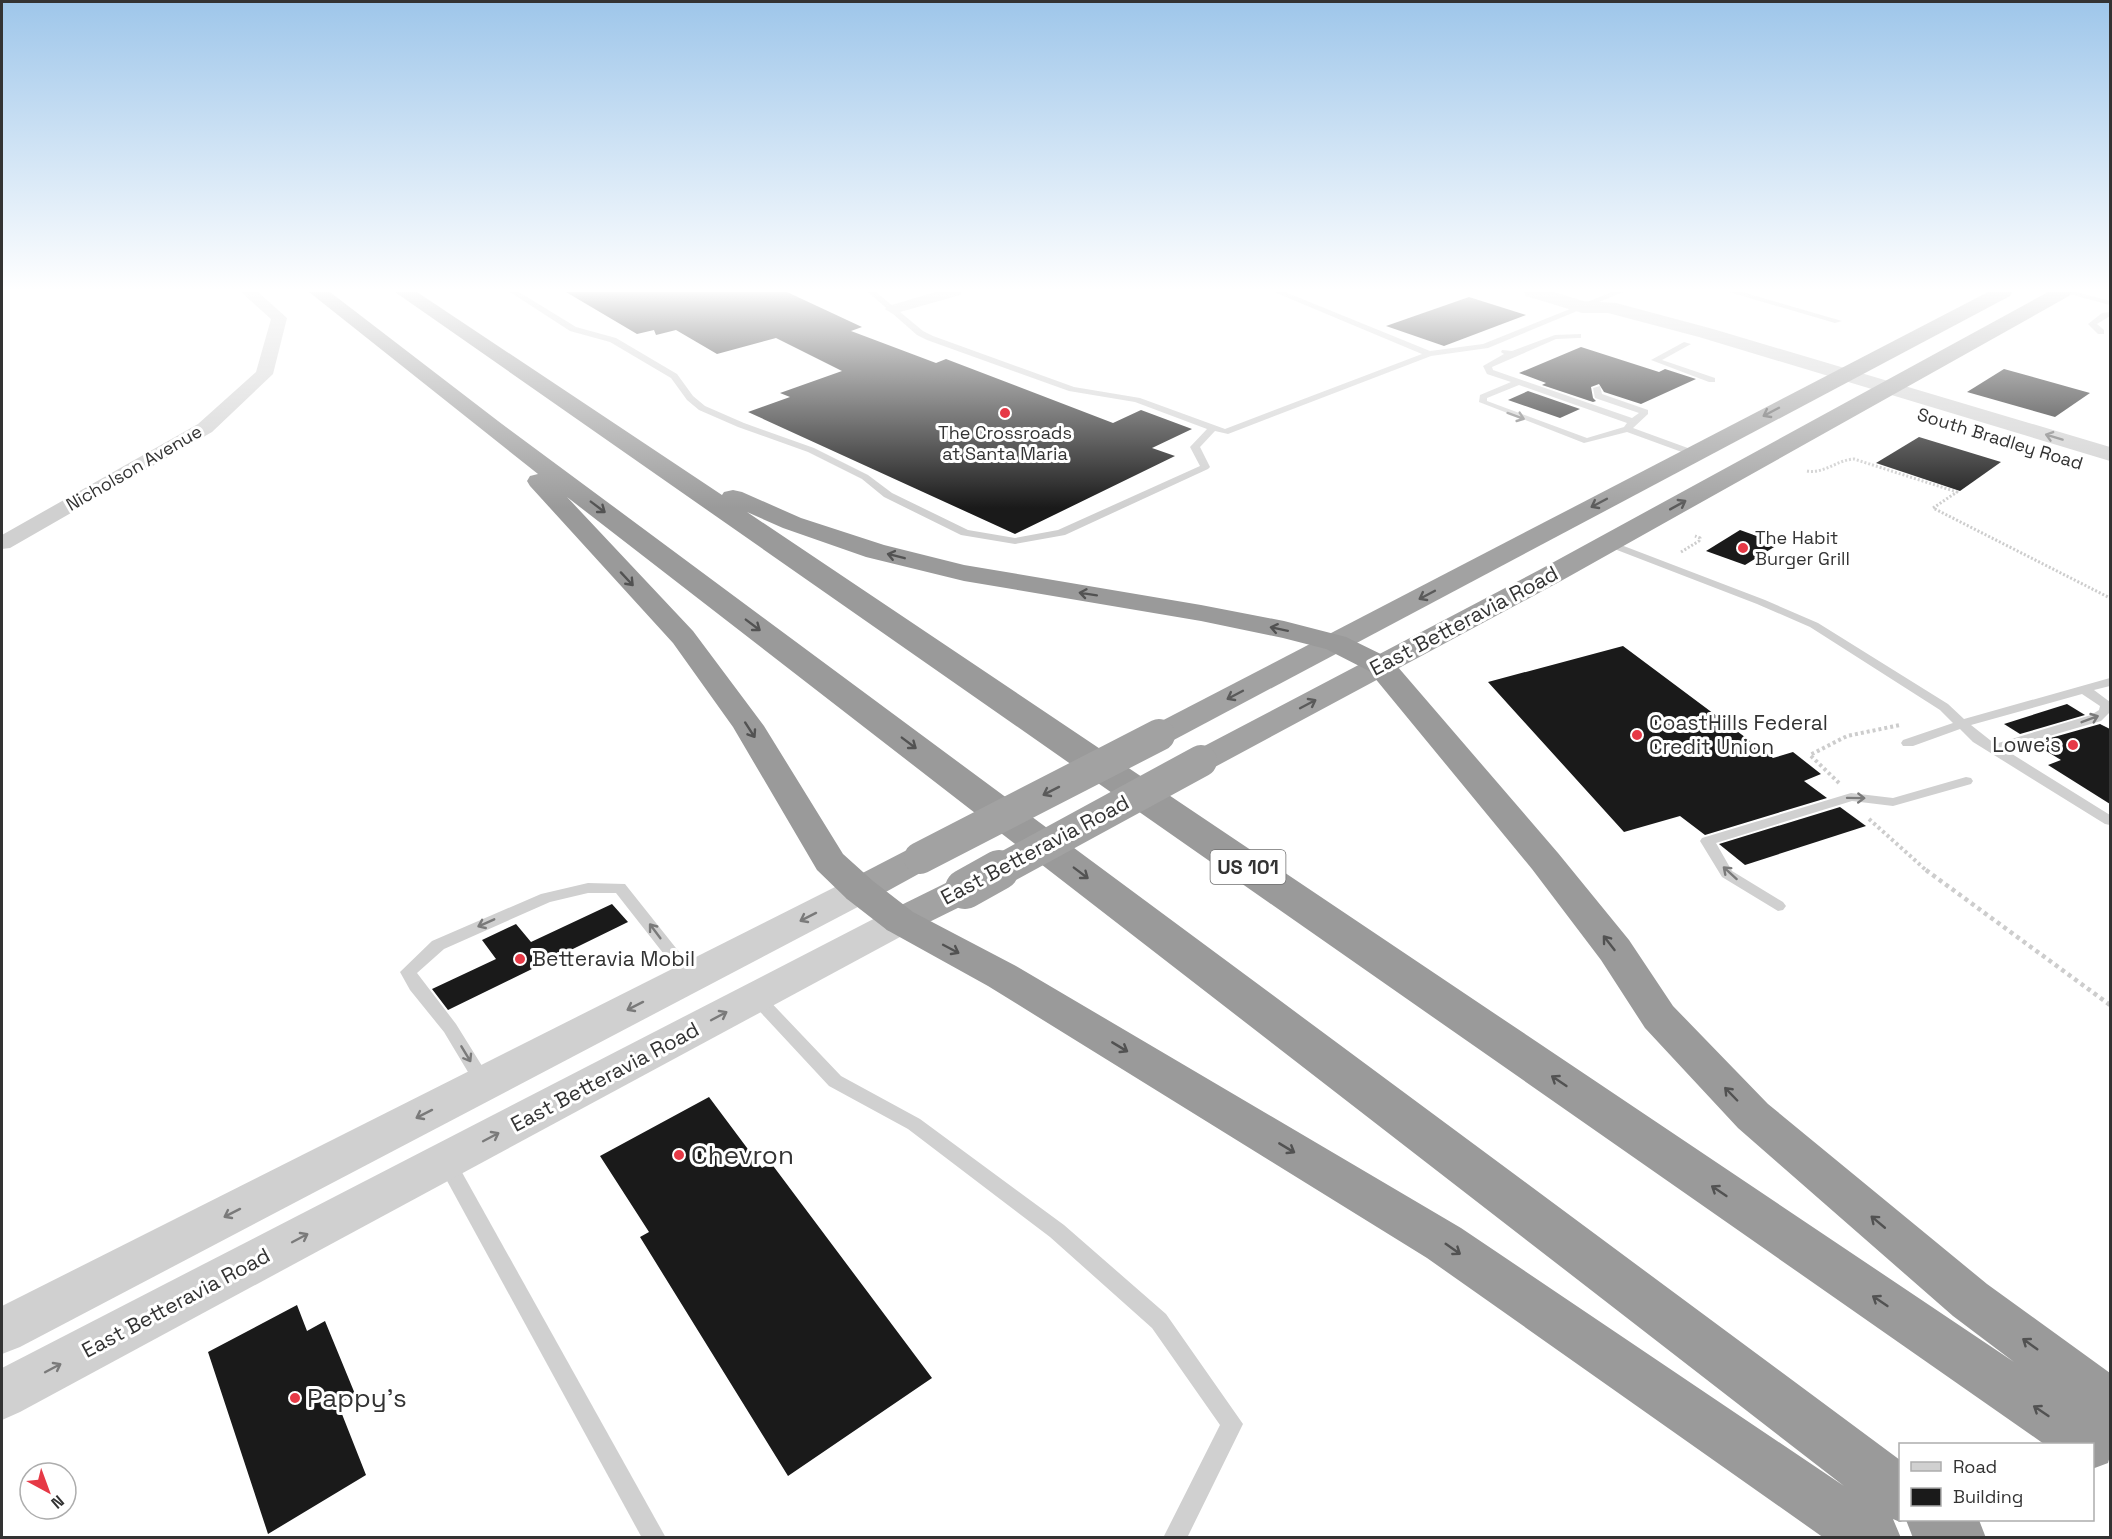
<svg xmlns="http://www.w3.org/2000/svg" width="2112" height="1539" font-family="'Space Grotesk',sans-serif">
	<rect width="100%" height="100%" fill="#fff"/>
	<!-- building -->
	<g fill="#1a1a1a">
		<path d="M566,292H787L862,327L851,331L936,363L946,359L1113,423L1141,410L1192,429L1152,448L1175,456L1015,534L748,412L790,397L780,393L842,371L776,338L717,354L676,330L656,335L654,330L637,334Z"/>
		<path d="M1469,297L1526,315L1444,346L1386,326Z"/>
		<path d="M1581,347L1659,372L1665,369L1696,379L1641,404L1604,392L1599,384L1591,387L1593,398L1596,401L1593,402L1542,385L1546,383L1519,373Z"/>
		<path d="M2004,369L2090,393L2055,417L1967,392Z"/>
		<path d="M1528,391L1580,409L1560,418L1508,400Z"/>
		<path d="M1919,437L2001,462L1960,491L1876,463Z"/>
		<path d="M1740,530L1779,544L1745,565L1706,551Z"/>
		<path d="M1623,646L1773,758L1793,752L1821,774L1804,781L1827,798L1705,835L1680,816L1624,832L1488,682Z"/>
		<path d="M2067,704L2085,715L2020,734L2004,724Z"/>
		<path d="M2100,724L2110,729V804L2048,765L2061,760L2033,743Z"/>
		<path d="M1840,807L1866,826L1745,865L1719,844Z"/>
		<path d="M612,904L628,922L448,1010L432,989L496,959L482,940L516,924L531,942Z"/>
		<path d="M709,1097L762,1168L771,1163L932,1378L788,1476L640,1237L649,1232L600,1156Z"/>
		<path d="M297,1305L307,1331L325,1321L355,1394L338,1404L366,1475L268,1534L208,1352Z"/>
	</g>
	<g fill="none" stroke-linecap="round" stroke-linejoin="round">
		<!-- path-far2 -->
		<g stroke="#cdcdcd" stroke-width="3" stroke-dasharray="2 2" stroke-linecap="butt">
			<path d="M1807,471C1824,474 1837,460 1854,459L1957,492L1933,508L2110,598"/>
			<path d="M1681,552L1699,541L1700,538L1695,536"/>
		</g>
		<!-- path-far1 -->
		<g stroke="#cdcdcd" stroke-width="4" stroke-dasharray="3 3" stroke-linecap="butt">
			<path d="M1839,783L1810,755L1847,736L1900,725"/>
			<path d="M1869,819L1928,872"/>
		</g>
		<!-- path -->
		<path stroke="#cdcdcd" stroke-width="4.5" stroke-dasharray="4 4" stroke-linecap="butt" d="M1926,870L2110,1005"/>
		<!-- service -->
		<g fill="#d0d0d0" fill-rule="evenodd">
			<path d="M510,292H519L576,327L616,338L677,374L693,396L705,406L744,423L814,448L868,475L892,493L968,530L1015,538L1058,530L1200,466L1190,447L1207,429L1135,402L1069,391L927,340L917,335L868,292H876L923,331L933,336L1074,387L1140,398L1225,429L1422,354L1274,292H1285L1430,351L1483,344L1612,292H1623L1488,348L1431,356L1228,434L1215,431L1200,447L1210,467L1208,469L1065,535L1015,544L961,535L884,497L862,479L808,452L738,427L699,410L687,400L671,378L610,342L570,331Z"/>
			<path d="M1729,292H1742L1842,321L1835,323Z"/>
			<path d="M2062,292H2076L2110,301V305Z"/>
			<path d="M2110,312V316L2097,324L2104,330V334H2098L2088,324L2102,313Z"/>
			<path d="M1581,334V338H1578L1556,339L1492,367L1493,370L1632,418L1639,413L1595,398L1593,388L1600,386L1602,394L1648,410V414L1633,428L1696,451V455H1690L1627,432L1584,443L1479,402L1480,395L1511,382L1487,374L1483,366L1504,354L1501,352L1502,350L1512,351L1555,335ZM1519,385L1627,423L1624,427L1587,438L1487,401V398Z"/>
			<path d="M1684,342L1691,344L1662,360L1715,378V382H1709L1651,360Z"/>
			<path d="M1608,540L1765,600L1818,623L1948,704L1964,719L2110,678V686L2094,690L2110,702V712L2101,721L2004,749L2110,815V825L2105,824L1973,742L1960,729L1913,746H1903L1901,743L1903,740L1953,723L1940,710L1810,627L1757,604L1604,545V541ZM2082,694L2100,706L2099,710L2091,715L1995,744L1971,725Z"/>
			<path d="M1966,777L1971,778L1973,781L1971,784L1893,806L1852,801L1716,843L1732,871L1783,902L1786,906L1783,910L1778,911L1722,877L1700,841L1702,838L1851,793L1893,798Z"/>
			<path d="M588,883L625,884L699,977L697,981L691,983L685,981L616,893H588L550,902L444,949L417,973L456,1024L492,1082L489,1087L483,1089L477,1087L444,1032L410,990L400,972L432,941L541,894Z"/>
			<path d="M756,991L762,993L841,1076L920,1119L1064,1225L1166,1314L1243,1424L1187,1538H1163L1220,1425L1152,1328L1050,1237L908,1129L829,1086L750,1001L748,997L750,993Z"/>
			<path d="M447,1155L454,1158L666,1538H642L440,1168L438,1163L440,1158Z"/>
		</g>
		<!-- minor -->
		<g fill="#d0d0d0" fill-rule="evenodd">
			<path d="M241,292H258L287,318L273,374L212,432L10,548L2,549V535L198,424L256,372L271,319Z"/>
			<path d="M936,292H962L960,295L893,314L885,309L888,306Z"/>
		</g>
		<!-- tertiary -->
		<g fill="#d0d0d0" fill-rule="evenodd">
			<path d="M1524,292H1554L1583,301L1616,303L1713,329L2110,447V461L1699,337L1608,313H1582L1526,296Z"/>
			<path d="M860,878L873,881L878,890L873,899L20,1347L2,1354V1306L847,881Z"/>
			<path d="M900,908L913,912L919,921L913,930L20,1412L2,1420V1368L887,912Z"/>
		</g>
		<!-- trunk -->
		<g fill="#a2a2a2" fill-rule="evenodd">
			<path d="M1988,292H2012L2010,296L1170,742L1159,745L1148,742L1143,735L1148,728Z"/>
			<path d="M2048,292H2071L2069,296L1561,581L1213,768L1201,771L1189,768L1185,761L1189,754L1541,569Z"/>
			<path d="M920,846L933,850L938,858L933,866L873,899L860,902L847,899L842,890L847,881L907,850Z"/>
			<path d="M965,877L978,880L983,889L978,898L913,930L900,934L887,930L881,921L887,912L952,880Z"/>
		</g>
		<!-- motorway -->
		<g fill="#9a9a9a" fill-rule="evenodd">
			<path d="M309,292H330L498,421L1900,1460V1520H1905L1900,1522L1893,1519L1901,1538H1824L1427,1258L988,986L887,930L847,899L817,870L733,727L673,643L530,486L527,481L530,476L538,474ZM567,497L1844,1486L1461,1228L1016,966L913,912L873,881L843,854L764,726L693,631Z"/>
			<path d="M395,292H417L722,495L724,492L733,490L742,492L801,518L884,545L964,565L1201,605L1284,621L1346,637L1391,659L1558,853L1629,940L1673,1006L1768,1104L1987,1284L2110,1373V1456L2108,1463L2092,1469V1444H2044ZM747,512L783,528L866,557L964,581L1201,621L1283,638L1326,649L1369,671L1532,869L1601,960L1645,1028L1738,1128L1953,1316L2014,1362Z"/>
			<path d="M1906,1520H1979L1986,1538H1913Z"/>
		</g>
		<!-- trunk-bridge-far1 -->
		<g stroke="#a2a2a2" stroke-width="32">
			<path d="M920,858L1159,735"/>
			<path d="M997,872L1201,761"/>
		</g>
		<!-- trunk-bridge -->
		<path stroke="#a2a2a2" stroke-width="40" d="M965,889L999,870"/>
	</g>
	<!-- one-way arrows -->
	<defs><path id="oneway-shaft" d="M-6 0H5M1.5-3L5.5 0L1.5 3" fill="none" stroke-width="1.6" stroke-linecap="round" stroke-linejoin="round" transform="scale(1.5)"/></defs>
	<g stroke="#5a5a5a">
		<use href="#oneway-shaft" transform="translate(1771 412) rotate(152)"/>
		<use href="#oneway-shaft" transform="translate(1599 503) rotate(152)"/>
		<use href="#oneway-shaft" transform="translate(1678 505) rotate(-29)"/>
		<use href="#oneway-shaft" transform="translate(1427 595) rotate(152)"/>
		<use href="#oneway-shaft" transform="translate(1235 695) rotate(152)"/>
		<use href="#oneway-shaft" transform="translate(1308 704) rotate(-28)"/>
		<use href="#oneway-shaft" transform="translate(1051 791) rotate(153)"/>
	</g>
	<g stroke="#7a7a7a">
		<use href="#oneway-shaft" transform="translate(1516 416) rotate(20)"/>
		<use href="#oneway-shaft" transform="translate(2054 437) rotate(-163)"/>
		<use href="#oneway-shaft" transform="translate(2090 719) rotate(-21)"/>
		<use href="#oneway-shaft" transform="translate(1856 798) rotate(1)"/>
		<use href="#oneway-shaft" transform="translate(1730 873) rotate(-138)"/>
		<use href="#oneway-shaft" transform="translate(808 917) rotate(153)"/>
		<use href="#oneway-shaft" transform="translate(486 923) rotate(156)"/>
		<use href="#oneway-shaft" transform="translate(655 931) rotate(-127)"/>
		<use href="#oneway-shaft" transform="translate(635 1006) rotate(153)"/>
		<use href="#oneway-shaft" transform="translate(719 1016) rotate(-28)"/>
		<use href="#oneway-shaft" transform="translate(466 1054) rotate(59)"/>
		<use href="#oneway-shaft" transform="translate(424 1114) rotate(153)"/>
		<use href="#oneway-shaft" transform="translate(491 1137) rotate(-28)"/>
		<use href="#oneway-shaft" transform="translate(232 1213) rotate(153)"/>
		<use href="#oneway-shaft" transform="translate(300 1238) rotate(-28)"/>
		<use href="#oneway-shaft" transform="translate(53 1368) rotate(-28)"/>
	</g>
	<g stroke="#525252">
		<use href="#oneway-shaft" transform="translate(598 507) rotate(37)"/>
		<use href="#oneway-shaft" transform="translate(896 556) rotate(-166)"/>
		<use href="#oneway-shaft" transform="translate(627 579) rotate(47)"/>
		<use href="#oneway-shaft" transform="translate(1088 594) rotate(-171)"/>
		<use href="#oneway-shaft" transform="translate(753 625) rotate(37)"/>
		<use href="#oneway-shaft" transform="translate(1279 629) rotate(-168)"/>
		<use href="#oneway-shaft" transform="translate(750 730) rotate(57)"/>
		<use href="#oneway-shaft" transform="translate(909 743) rotate(37)"/>
		<use href="#oneway-shaft" transform="translate(1081 873) rotate(37)"/>
		<use href="#oneway-shaft" transform="translate(1609 943) rotate(-128)"/>
		<use href="#oneway-shaft" transform="translate(951 949) rotate(28)"/>
		<use href="#oneway-shaft" transform="translate(1120 1047) rotate(31)"/>
		<use href="#oneway-shaft" transform="translate(1559 1081) rotate(-146)"/>
		<use href="#oneway-shaft" transform="translate(1731 1094) rotate(-134)"/>
		<use href="#oneway-shaft" transform="translate(1287 1148) rotate(31)"/>
		<use href="#oneway-shaft" transform="translate(1719 1191) rotate(-146)"/>
		<use href="#oneway-shaft" transform="translate(1878 1222) rotate(-140)"/>
		<use href="#oneway-shaft" transform="translate(1453 1249) rotate(35)"/>
		<use href="#oneway-shaft" transform="translate(1880 1301) rotate(-146)"/>
		<use href="#oneway-shaft" transform="translate(2030 1344) rotate(-144)"/>
		<use href="#oneway-shaft" transform="translate(2041 1411) rotate(-146)"/>
	</g>
	<!-- sky -->
	<linearGradient id="sky" x2="0" y2="1"><stop stop-color="#9ec6ea"/><stop offset="0.57" stop-color="#fff"/><stop offset="1" stop-color="#fff" stop-opacity="0"/></linearGradient>
	<rect width="2112" height="508" fill="url(#sky)"/>
	<!-- markers -->
	<g fill="#e63946" stroke="#fff" stroke-width="2">
		<circle cx="1005" cy="413" r="6"/>
		<circle cx="1743" cy="548" r="6"/>
		<circle cx="1637" cy="735" r="6"/>
		<circle cx="2073" cy="745" r="6"/>
		<circle cx="520" cy="959" r="6"/>
		<circle cx="679" cy="1155" r="6"/>
		<circle cx="295" cy="1398" r="6"/>
	</g>
	<g text-anchor="middle" stroke-width="6" stroke-linejoin="round" paint-order="stroke">
		<!-- far-poi labels -->
		<g font-size="18" fill="#333" stroke="#fff">
			<text x="1005" y="439">The Crossroads<tspan x="1005" dy="21">at Santa Maria</tspan></text>
			<text x="1755" y="544" text-anchor="start">The Habit<tspan x="1755" dy="21">Burger Grill</tspan></text>
		</g>
		<!-- far-street labels -->
		<g font-size="18" fill="#333" stroke="#fff">
			<text transform="translate(2000 439) rotate(17)" y="6">South Bradley Road</text>
			<text transform="translate(134 468) rotate(-30)" y="6">Nicholson Avenue</text>
		</g>
		<!-- shield labels -->
		<rect fill="#fff" stroke="#707070" stroke-width="1.5" x="1210.5" y="850" width="75" height="34" rx="4.5"/>
		<g font-size="20" font-weight="bold" fill="#333">
			<text x="1248" y="874">US 101</text>
		</g>
		<!-- street labels -->
		<g font-size="21" fill="#333" stroke="#fff">
			<text transform="translate(1464 621) rotate(-28)" y="7">East Betteravia Road</text>
			<text transform="translate(1035 850) rotate(-28)" y="7">East Betteravia Road</text>
			<text transform="translate(605 1077) rotate(-28)" y="7">East Betteravia Road</text>
			<text transform="translate(176 1303) rotate(-28)" y="7">East Betteravia Road</text>
		</g>
		<!-- poi labels -->
		<g font-size="21" fill="#333" stroke="#fff" text-anchor="start">
			<text x="1649" y="730">CoastHills Federal<tspan x="1649" dy="24">Credit Union</tspan></text>
			<text x="2061" y="752" text-anchor="end">Lowe's</text>
			<text x="532" y="966">Betteravia Mobil</text>
		</g>
		<!-- near-poi labels -->
		<g font-size="26" fill="#333" stroke="#fff" text-anchor="start">
			<text x="691" y="1164">Chevron</text>
			<text x="307" y="1407">Pappy's</text>
		</g>
	</g>
	<!-- border -->
	<rect width="2112" height="1539" fill="none" stroke="#333333" stroke-width="6"/>
	<!-- legend -->
	<rect x="1899" y="1443" width="195" height="78" fill="#ffffff" stroke="#adadad" stroke-width="1.5"/>
	<rect x="1911" y="1462" width="30" height="9" fill="#d0d0d0" stroke="#adadad" stroke-width="1.5"/>
	<text x="1953" y="1473" font-size="18" fill="#333333">Road</text>
	<rect x="1911" y="1488" width="30" height="18" fill="#1a1a1a" stroke="#adadad" stroke-width="1.5"/>
	<text x="1953" y="1503" font-size="18" fill="#333333">Building</text>
	<!-- north arrow -->
	<g transform="translate(48 1491) rotate(139)"><circle r="28" fill="#ffffff" stroke="#adadad" stroke-width="1.5"/>
	<path d="M0-4.5L10 22L0 15L-10 22Z" fill="#e63946"/>
	<text y="-9" font-size="16" font-weight="bold" text-anchor="middle" fill="#333333">N</text>
	</g>
</svg>
